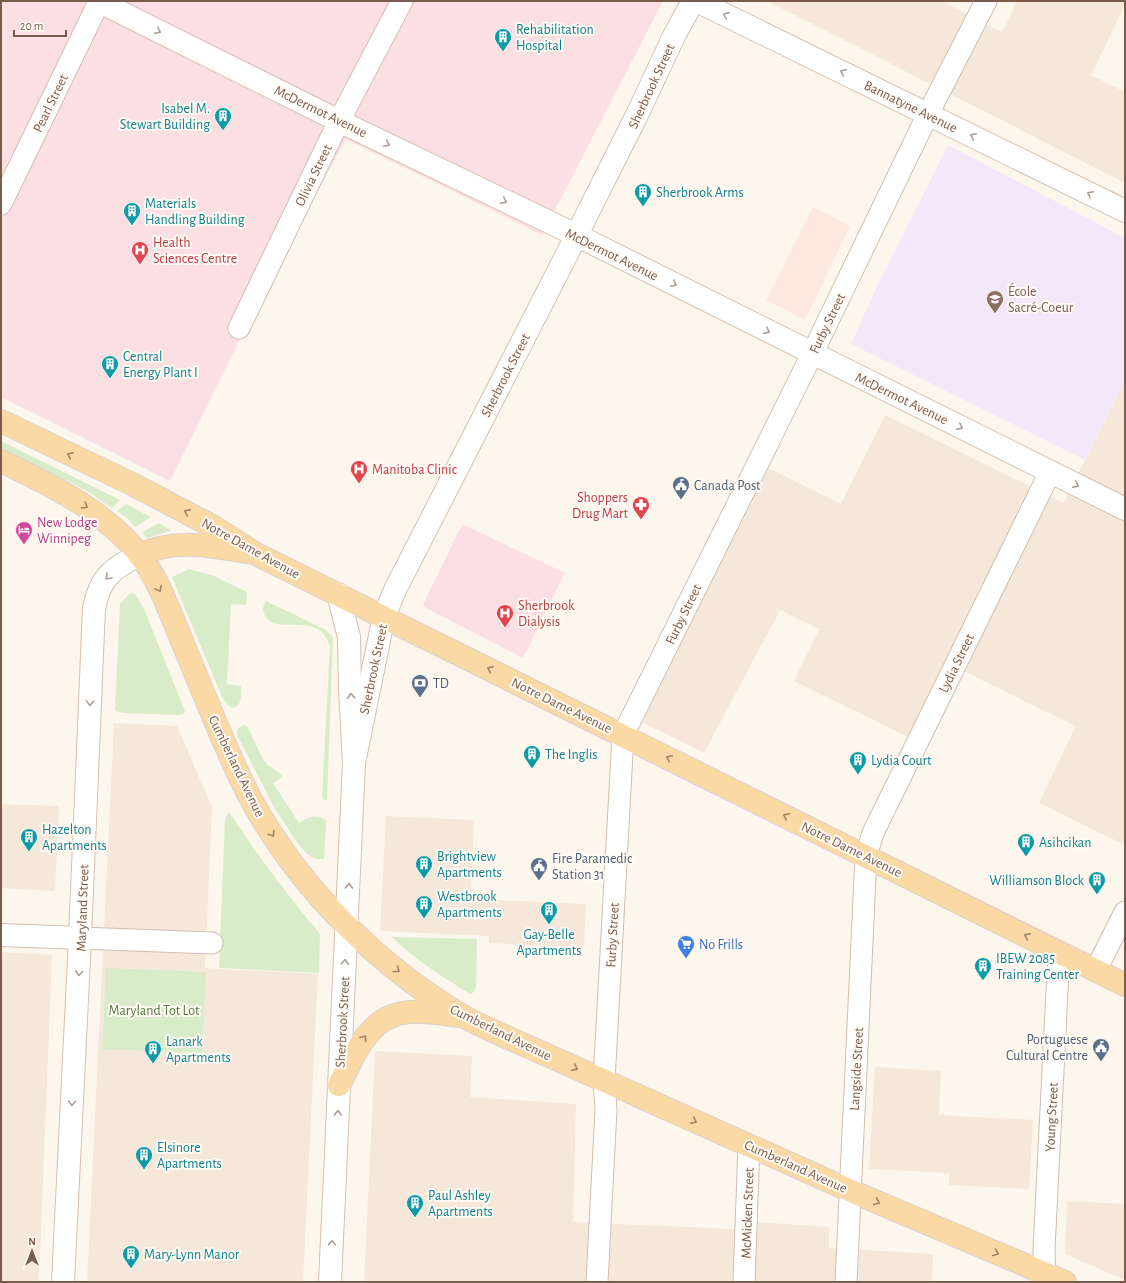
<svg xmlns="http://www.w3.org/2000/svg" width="1126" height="1283" font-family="'Alegreya Sans',sans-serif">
	<rect width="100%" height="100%" fill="#fdf6ec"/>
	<!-- residential -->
	<g fill="#f5e8da">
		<path d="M767,1H942L1002,32L1017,1H1125V5L1091,75L1125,92V183Z"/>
		<path d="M1125,380V845L1039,803L1076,726L981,680L953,665L918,742L794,681L819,629L780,610L704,753L632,717L758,463L841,504L885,415L1064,503Z"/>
		<path d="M114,723L177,726L212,807L205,968L318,974L303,1282H87Z"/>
		<path d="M1,804L59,806L55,891L1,888Z"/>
		<path d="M386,816L474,820L471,899L586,904L584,948L489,943V936L380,931Z"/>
		<path d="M1,952L52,955L39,1282H1Z"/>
		<path d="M375,1051L472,1056L470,1097L576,1104L573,1222L755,1230L756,1222L829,1227V1248L933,1254L932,1282H364Z"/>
		<path d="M875,1067L941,1071L939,1115L1033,1120L1029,1189L949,1185V1173L869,1169Z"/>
		<path d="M1067,1201L1125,1204V1280L1065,1254Z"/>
	</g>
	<!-- commercial -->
	<path fill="#fde8e0" d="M813,207L850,226L805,320L766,300Z"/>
	<!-- education -->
	<path fill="#f3e8fa" d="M948,145L1125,238V380L1085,460L851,344L878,284Z"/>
	<!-- medical -->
	<g fill="#fbdfe3">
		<path d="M1,1H663L542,235L346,139L262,295L170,481L1,397Z"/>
		<path d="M462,524L565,573L523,658L424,607V603Z"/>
	</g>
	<!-- green -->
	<g fill="#d8ecc9">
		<path d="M1,441L120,500L112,508L85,490L1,448Z"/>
		<path d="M126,504L151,517L135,527L128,519L117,511Z"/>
		<path d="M159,523L171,531L147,538L142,532Z"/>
		<path d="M189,569L214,576L247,592L246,605L231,604L227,684L241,686C241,695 243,707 231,708L226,703L222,697L172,577Z"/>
		<path d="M130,593L135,594L144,609L185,711L184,714L177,715L123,713L115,711L120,604Z"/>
		<path d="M266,601L326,630L333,638L327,800L326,801L323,799L322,797L330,646C320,616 295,629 272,623C264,617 260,610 266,601Z"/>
		<path d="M244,725L247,726L263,759L268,765L282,775V777L273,783L299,823C310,817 313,813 326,820L324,859H317L313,858L307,854L299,845L275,809L237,735L238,728Z"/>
		<path d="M228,812L234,819C260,859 289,897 320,934L319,973L219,968L225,819Z"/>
		<path d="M392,937L477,939L476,986L474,992L470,994C443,977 415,960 392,937Z"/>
		<path d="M106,968L206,972L202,1053L102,1049Z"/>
	</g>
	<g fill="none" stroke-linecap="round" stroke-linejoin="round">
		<defs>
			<g id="street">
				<path d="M1,204L99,2"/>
				<path d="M239,328L339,121L402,1"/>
				<path d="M80,938L212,943"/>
				<path d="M1096,970L1125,912"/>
				<path d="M597,1282L606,1110L604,1081L623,735L812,354L928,114L986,1"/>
				<path d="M744,1282L749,1145"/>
				<path d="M846,1282L866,856L873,833L1050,472"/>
				<path d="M1045,1282L1044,1249L1059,952"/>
			</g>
			<g id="secondary">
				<path d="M98,1L339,121L576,235L1125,509"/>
				<path d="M697,1L1125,211"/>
				<path d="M354,763L384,616L396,588L566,256L637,115L674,36L693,1"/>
				<path d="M1,935L80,938"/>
				<path d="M63,1282L80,938L94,608C100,578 112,568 139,555"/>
				<path d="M330,1282L354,763L350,690L349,637L338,594"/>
			</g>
			<g id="primary">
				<path d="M1,421L132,484L214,527L256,554L1125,985"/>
				<path d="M1,461C52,486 102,509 139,554C157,577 168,607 179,634C191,663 203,692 215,721C227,749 238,776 253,803C301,889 376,964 461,1015C471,1021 482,1026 493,1031L851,1191L1065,1282"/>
				<path d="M139,555C177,538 209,546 247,552"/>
				<path d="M339,1085C357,1049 372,1009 420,1012C434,1012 447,1015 460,1016"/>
			</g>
		</defs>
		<!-- street casing -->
		<use href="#street" stroke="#d1beb0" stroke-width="23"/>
		<!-- secondary casing -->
		<use href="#secondary" stroke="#d6c0b0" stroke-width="24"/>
		<!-- primary casing -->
		<use href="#primary" stroke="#dad1cd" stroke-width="24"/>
		<!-- street -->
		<use href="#street" stroke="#fff" stroke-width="21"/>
		<!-- secondary -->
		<use href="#secondary" stroke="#fff" stroke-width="22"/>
		<!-- primary -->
		<use href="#primary" stroke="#fbd9a5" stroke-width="22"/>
	</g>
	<!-- one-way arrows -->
	<defs><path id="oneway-chevron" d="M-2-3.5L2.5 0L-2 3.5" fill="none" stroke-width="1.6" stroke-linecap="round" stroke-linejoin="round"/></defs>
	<g stroke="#af9d94">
		<use href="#oneway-chevron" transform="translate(726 15) rotate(-154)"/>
		<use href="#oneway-chevron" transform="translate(158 31) rotate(26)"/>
		<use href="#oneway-chevron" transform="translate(843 72) rotate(-154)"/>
		<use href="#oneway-chevron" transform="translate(973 136) rotate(-154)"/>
		<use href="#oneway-chevron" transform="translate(387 144) rotate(26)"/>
		<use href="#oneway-chevron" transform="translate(1090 194) rotate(-154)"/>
		<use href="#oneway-chevron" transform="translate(504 201) rotate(26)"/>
		<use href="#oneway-chevron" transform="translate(674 284) rotate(27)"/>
		<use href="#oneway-chevron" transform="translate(767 331) rotate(27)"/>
		<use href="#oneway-chevron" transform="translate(960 427) rotate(26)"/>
		<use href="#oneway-chevron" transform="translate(1076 485) rotate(26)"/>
		<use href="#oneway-chevron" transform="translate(108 577) rotate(133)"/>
		<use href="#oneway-chevron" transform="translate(351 696) rotate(-93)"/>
		<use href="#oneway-chevron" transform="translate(90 703) rotate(92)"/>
		<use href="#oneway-chevron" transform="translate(349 886) rotate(-88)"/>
		<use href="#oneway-chevron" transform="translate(345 962) rotate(-87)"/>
		<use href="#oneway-chevron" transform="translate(79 973) rotate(93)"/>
		<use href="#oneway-chevron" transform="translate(72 1103) rotate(93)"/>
		<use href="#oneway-chevron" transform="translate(338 1113) rotate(-88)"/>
		<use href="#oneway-chevron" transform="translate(332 1243) rotate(-88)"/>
	</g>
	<g stroke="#a18267">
		<use href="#oneway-chevron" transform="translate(70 455) rotate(-154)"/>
		<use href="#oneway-chevron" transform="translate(85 506) rotate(31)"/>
		<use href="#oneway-chevron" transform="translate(187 512) rotate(-153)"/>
		<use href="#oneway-chevron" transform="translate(159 589) rotate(62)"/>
		<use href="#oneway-chevron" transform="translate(490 669) rotate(-154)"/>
		<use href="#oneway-chevron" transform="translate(669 758) rotate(-154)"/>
		<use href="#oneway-chevron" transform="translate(786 816) rotate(-154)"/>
		<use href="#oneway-chevron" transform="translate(272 834) rotate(57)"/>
		<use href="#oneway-chevron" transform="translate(1027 936) rotate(-154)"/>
		<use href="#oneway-chevron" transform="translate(397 970) rotate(39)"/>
		<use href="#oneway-chevron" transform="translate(364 1038) rotate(-53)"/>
		<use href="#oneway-chevron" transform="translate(575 1068) rotate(24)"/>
		<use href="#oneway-chevron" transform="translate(694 1121) rotate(24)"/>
		<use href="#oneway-chevron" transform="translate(877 1202) rotate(23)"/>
		<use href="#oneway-chevron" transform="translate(996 1253) rotate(23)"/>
	</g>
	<!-- icons -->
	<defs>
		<symbol id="building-pin" viewBox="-11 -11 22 30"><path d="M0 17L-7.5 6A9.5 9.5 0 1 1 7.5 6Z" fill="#0f9aa8" stroke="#fffaf3"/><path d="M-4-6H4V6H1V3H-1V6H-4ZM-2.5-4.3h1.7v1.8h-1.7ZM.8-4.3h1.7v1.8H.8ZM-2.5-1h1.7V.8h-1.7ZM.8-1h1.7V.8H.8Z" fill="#fff"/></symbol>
		<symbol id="hospital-pin" viewBox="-11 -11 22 30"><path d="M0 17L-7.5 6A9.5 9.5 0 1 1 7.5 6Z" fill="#e0444e" stroke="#fffaf3"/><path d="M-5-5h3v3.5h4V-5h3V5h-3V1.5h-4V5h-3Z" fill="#fff"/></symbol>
		<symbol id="school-pin" viewBox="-11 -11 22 30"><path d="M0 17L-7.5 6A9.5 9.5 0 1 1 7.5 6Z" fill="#8d6e63" stroke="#fffaf3"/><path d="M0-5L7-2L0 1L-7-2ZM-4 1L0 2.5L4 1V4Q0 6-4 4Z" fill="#fff"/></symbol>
		<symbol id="civic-pin" viewBox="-11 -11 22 30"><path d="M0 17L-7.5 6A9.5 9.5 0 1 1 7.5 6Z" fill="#5c6f8a" stroke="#fffaf3"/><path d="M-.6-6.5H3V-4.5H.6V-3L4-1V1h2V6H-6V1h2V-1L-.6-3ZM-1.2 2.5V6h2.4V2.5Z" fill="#fff"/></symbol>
		<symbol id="pharmacy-pin" viewBox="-11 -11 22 30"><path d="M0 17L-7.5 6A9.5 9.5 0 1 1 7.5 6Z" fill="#e0444e" stroke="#fffaf3"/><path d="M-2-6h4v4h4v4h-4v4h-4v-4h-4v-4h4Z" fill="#fff"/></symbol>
		<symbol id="hotel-pin" viewBox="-11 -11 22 30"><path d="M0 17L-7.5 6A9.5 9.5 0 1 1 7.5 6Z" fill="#d1479c" stroke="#fffaf3"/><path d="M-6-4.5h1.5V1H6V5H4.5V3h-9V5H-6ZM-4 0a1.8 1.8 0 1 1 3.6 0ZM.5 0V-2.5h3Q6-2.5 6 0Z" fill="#fff"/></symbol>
		<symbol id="bank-pin" viewBox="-11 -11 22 30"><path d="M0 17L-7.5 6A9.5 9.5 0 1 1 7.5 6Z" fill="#5c6f8a" stroke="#fffaf3"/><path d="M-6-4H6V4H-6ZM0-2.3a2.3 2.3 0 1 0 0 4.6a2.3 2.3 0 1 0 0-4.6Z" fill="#fff"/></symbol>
		<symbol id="supermarket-pin" viewBox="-11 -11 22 30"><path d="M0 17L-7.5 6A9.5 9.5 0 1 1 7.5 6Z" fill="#3f7fe0" stroke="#fffaf3"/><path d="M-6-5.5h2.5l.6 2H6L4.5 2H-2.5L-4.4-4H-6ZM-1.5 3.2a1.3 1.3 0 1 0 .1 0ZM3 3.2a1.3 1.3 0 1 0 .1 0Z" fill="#fff"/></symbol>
	</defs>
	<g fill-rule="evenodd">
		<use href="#building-pin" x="493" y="27" width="20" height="27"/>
		<use href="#building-pin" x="213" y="106" width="20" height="27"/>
		<use href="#building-pin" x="633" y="182" width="20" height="27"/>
		<use href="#building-pin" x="122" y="201" width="20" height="27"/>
		<use href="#hospital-pin" x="130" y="240" width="20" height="27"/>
		<use href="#school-pin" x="985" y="289" width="20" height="27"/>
		<use href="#building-pin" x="100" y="354" width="20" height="27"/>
		<use href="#hospital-pin" x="349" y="459" width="20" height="27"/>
		<use href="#civic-pin" x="671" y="475" width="20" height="27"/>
		<use href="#pharmacy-pin" x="631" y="495" width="20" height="27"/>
		<use href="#hotel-pin" x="14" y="520" width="20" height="27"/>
		<use href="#hospital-pin" x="495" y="603" width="20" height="27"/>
		<use href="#bank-pin" x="410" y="673" width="20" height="27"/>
		<use href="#building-pin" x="522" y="744" width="20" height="27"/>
		<use href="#building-pin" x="848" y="750" width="20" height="27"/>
		<use href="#building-pin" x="19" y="827" width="20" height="27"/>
		<use href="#building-pin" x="1016" y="832" width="20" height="27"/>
		<use href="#building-pin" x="414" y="854" width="20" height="27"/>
		<use href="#civic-pin" x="529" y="856" width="20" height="27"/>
		<use href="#building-pin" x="1087" y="870" width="20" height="27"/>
		<use href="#building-pin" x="414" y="894" width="20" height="27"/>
		<use href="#building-pin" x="539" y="900" width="20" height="27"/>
		<use href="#supermarket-pin" x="676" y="934" width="20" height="27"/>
		<use href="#building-pin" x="973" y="956" width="20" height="27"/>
		<use href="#civic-pin" x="1091" y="1037" width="20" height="27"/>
		<use href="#building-pin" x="143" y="1039" width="20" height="27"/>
		<use href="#building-pin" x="134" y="1145" width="20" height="27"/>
		<use href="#building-pin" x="405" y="1193" width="20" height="27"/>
		<use href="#building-pin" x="121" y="1244" width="20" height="27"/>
	</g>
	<g text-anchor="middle" stroke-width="4" stroke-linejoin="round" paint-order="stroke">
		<!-- culture labels -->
		<g font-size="14" fill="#0d838f" stroke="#fffaf3" text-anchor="start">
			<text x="516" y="34">Rehabilitation<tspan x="516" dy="16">Hospital</tspan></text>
			<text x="210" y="113" text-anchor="end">Isabel M.<tspan x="210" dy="16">Stewart Building</tspan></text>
			<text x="656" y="197">Sherbrook Arms</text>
			<text x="145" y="208">Materials<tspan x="145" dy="16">Handling Building</tspan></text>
			<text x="123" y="361">Central<tspan x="123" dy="16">Energy Plant I</tspan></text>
			<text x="545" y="759">The Inglis</text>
			<text x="871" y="765">Lydia Court</text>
			<text x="42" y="834">Hazelton<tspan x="42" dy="16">Apartments</tspan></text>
			<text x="1039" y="847">Asihcikan</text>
			<text x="437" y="861">Brightview<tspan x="437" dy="16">Apartments</tspan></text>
			<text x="1084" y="885" text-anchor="end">Williamson Block</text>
			<text x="437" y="901">Westbrook<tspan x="437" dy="16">Apartments</tspan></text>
			<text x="549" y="939" text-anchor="middle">Gay-Belle<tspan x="549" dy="16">Apartments</tspan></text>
			<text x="996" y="963">IBEW 2085<tspan x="996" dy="16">Training Center</tspan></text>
			<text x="166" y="1046">Lanark<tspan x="166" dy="16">Apartments</tspan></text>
			<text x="157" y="1152">Elsinore<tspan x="157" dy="16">Apartments</tspan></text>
			<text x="428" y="1200">Paul Ashley<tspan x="428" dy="16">Apartments</tspan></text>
			<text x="144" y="1259">Mary-Lynn Manor</text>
		</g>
		<!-- street labels -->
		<g font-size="14" fill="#7a5c4d" stroke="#fffaf3">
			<text transform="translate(651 86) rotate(-65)" y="5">Sherbrook Street</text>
			<text transform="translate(50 103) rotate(-64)" y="5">Pearl Street</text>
			<text transform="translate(911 106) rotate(26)" y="5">Bannatyne Avenue</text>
			<text transform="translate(321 111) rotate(26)" y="5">McDermot Avenue</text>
			<text transform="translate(313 175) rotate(-64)" y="5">Olivia Street</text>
			<text transform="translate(612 254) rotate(26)" y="5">McDermot Avenue</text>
			<text transform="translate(827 323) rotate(-64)" y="5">Furby Street</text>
			<text transform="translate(505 375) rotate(-63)" y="5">Sherbrook Street</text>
			<text transform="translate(902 398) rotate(26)" y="5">McDermot Avenue</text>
			<text transform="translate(251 548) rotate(29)" y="5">Notre Dame Avenue</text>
			<text transform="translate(683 614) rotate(-64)" y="5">Furby Street</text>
			<text transform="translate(956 663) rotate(-64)" y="5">Lydia Street</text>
			<text transform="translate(373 669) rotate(-78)" y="5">Sherbrook Street</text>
			<text transform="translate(562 705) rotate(26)" y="5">Notre Dame Avenue</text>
			<text transform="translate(237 766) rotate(64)" y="5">Cumberland Avenue</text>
			<text transform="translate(852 849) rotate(26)" y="5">Notre Dame Avenue</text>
			<text transform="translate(82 908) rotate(-88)" y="5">Maryland Street</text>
			<text transform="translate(612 935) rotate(-87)" y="5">Furby Street</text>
			<text transform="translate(342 1022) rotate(-87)" y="5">Sherbrook Street</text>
			<text transform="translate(501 1032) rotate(26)" y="5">Cumberland Avenue</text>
			<text transform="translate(856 1069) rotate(-87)" y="5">Langside Street</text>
			<text transform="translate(1051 1117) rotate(-87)" y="5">Young Street</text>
			<text transform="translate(796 1166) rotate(24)" y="5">Cumberland Avenue</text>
			<text transform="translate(747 1213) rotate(-88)" y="5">McMicken Street</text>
		</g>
		<!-- health labels -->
		<g font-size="14" fill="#be3a42" stroke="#fffaf3" text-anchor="start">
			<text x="153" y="247">Health<tspan x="153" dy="16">Sciences Centre</tspan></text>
			<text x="372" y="474">Manitoba Clinic</text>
			<text x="628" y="502" text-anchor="end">Shoppers<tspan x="628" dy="16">Drug Mart</tspan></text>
			<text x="518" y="610">Sherbrook<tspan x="518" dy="16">Dialysis</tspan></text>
		</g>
		<!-- education labels -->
		<g font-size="14" fill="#785e54" stroke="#fffaf3" text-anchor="start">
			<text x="1008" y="296">École<tspan x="1008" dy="16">Sacré-Coeur</tspan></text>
		</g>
		<!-- service labels -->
		<g font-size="14" fill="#4e5e75" stroke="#fffaf3" text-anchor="start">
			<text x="694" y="490">Canada Post</text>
			<text x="433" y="688">TD</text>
			<text x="552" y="863">Fire Paramedic<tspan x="552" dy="16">Station 31</tspan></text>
			<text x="1088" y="1044" text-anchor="end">Portuguese<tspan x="1088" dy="16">Cultural Centre</tspan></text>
		</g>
		<!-- hotel labels -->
		<g font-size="14" fill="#b23c85" stroke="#fffaf3" text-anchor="start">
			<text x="37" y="527">New Lodge<tspan x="37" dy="16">Winnipeg</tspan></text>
		</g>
		<!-- shop labels -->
		<g font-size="14" fill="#366cbe" stroke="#fffaf3" text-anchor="start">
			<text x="699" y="949">No Frills</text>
		</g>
		<!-- park labels -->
		<g font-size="14" fill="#537a41" stroke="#fffaf3">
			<text x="154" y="1015">Maryland Tot Lot</text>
		</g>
	</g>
	<!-- border -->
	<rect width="1126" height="1283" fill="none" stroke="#7a5c4d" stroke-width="4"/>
	<!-- north arrow -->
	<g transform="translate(32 1251)" stroke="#fffaf3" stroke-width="3" paint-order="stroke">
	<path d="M0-3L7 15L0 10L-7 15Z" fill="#7a5c4d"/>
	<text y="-6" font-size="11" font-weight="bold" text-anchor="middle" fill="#7a5c4d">N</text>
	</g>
	<!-- scale -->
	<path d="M14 30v6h52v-6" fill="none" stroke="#7a5c4d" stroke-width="2"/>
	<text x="20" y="30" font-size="12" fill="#7a5c4d" stroke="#fffaf3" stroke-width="3" paint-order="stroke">20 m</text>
</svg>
